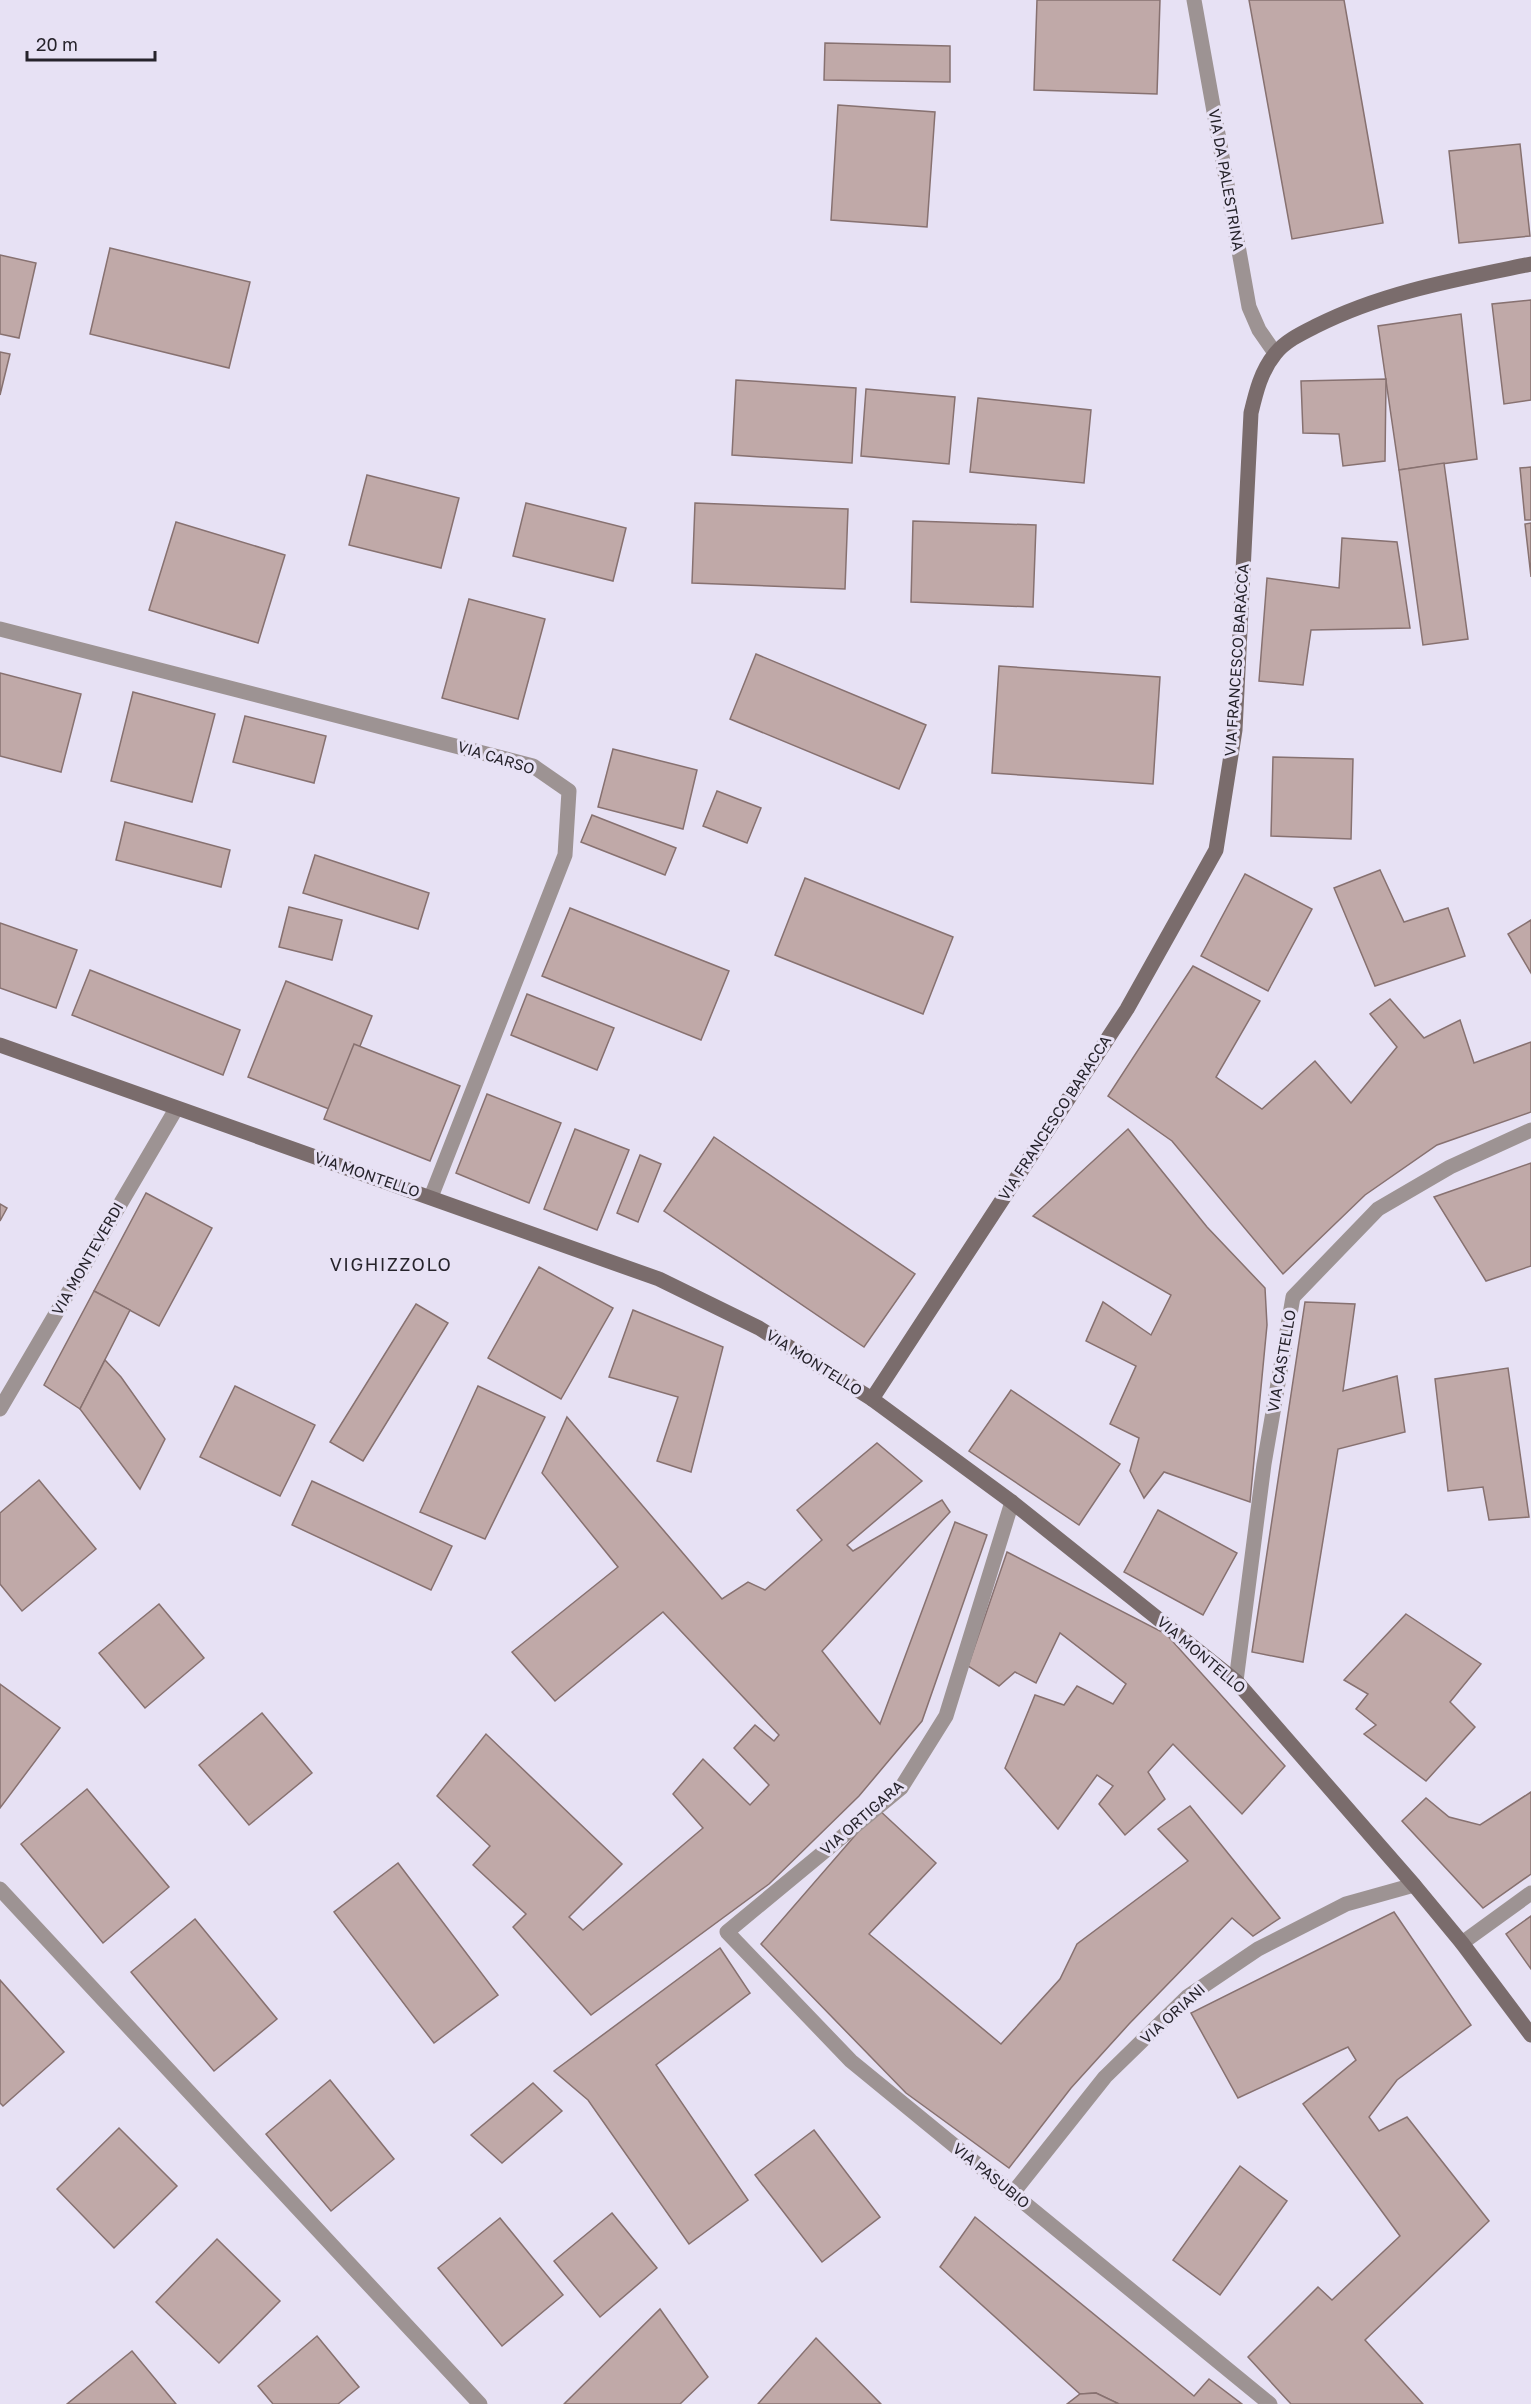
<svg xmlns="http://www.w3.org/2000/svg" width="1531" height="2404" font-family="'Golos Text',sans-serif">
	<rect width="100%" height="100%" fill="#e7e1f4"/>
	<!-- building -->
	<g fill="#c0a9a8" stroke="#877170" stroke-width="1.5">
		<path d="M1037,0H1160L1157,94L1034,90Z"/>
		<path d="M1249,0H1344L1383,223L1292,239Z"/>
		<path d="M825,43L950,46V82L824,80Z"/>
		<path d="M838,105L935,112L927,227L831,220Z"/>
		<path d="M1520,144L1530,236L1459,243L1449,151Z"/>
		<path d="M110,248L250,282L229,368L90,334Z"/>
		<path d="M0,255L36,263L19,338L0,334Z"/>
		<path d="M1531,300V400L1504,404L1492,304Z"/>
		<path d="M1461,314L1477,459L1399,470L1378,326Z"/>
		<path d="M0,352L10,354L0,395Z"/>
		<path d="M1386,379L1385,461L1343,466L1339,434L1303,433L1301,381Z"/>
		<path d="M736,380L856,388L852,463L732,455Z"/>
		<path d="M866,389L955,397L949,464L861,456Z"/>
		<path d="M978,398L1091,410L1084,483L970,472Z"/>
		<path d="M1444,463L1468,639L1423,645L1399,470Z"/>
		<path d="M1531,467V520H1525L1520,468Z"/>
		<path d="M367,475L459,498L441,568L349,545Z"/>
		<path d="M526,503L626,528L613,581L513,556Z"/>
		<path d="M695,503L848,509L845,589L692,583Z"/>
		<path d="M913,521L1036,525L1033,607L911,602Z"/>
		<path d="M176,522L285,555L258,643L149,610Z"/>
		<path d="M1531,523V577L1525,524Z"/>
		<path d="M1342,538L1397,542L1410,628L1311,630L1303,685L1259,681L1267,578L1339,588Z"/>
		<path d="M469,599L545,619L518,719L442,698Z"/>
		<path d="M756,654L926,725L899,789L730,719Z"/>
		<path d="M999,666L1160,677L1153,784L992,773Z"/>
		<path d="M0,673L81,694L61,772L0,756Z"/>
		<path d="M133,692L215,714L192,802L111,781Z"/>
		<path d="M245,716L326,736L314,783L233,762Z"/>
		<path d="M613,749L697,770L683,829L598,807Z"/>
		<path d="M1273,757L1353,759L1351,839L1271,836Z"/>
		<path d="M717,791L761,808L747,843L703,826Z"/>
		<path d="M592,815L676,848L665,875L581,842Z"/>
		<path d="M125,822L230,850L221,887L116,860Z"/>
		<path d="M315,855L429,893L418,929L303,893Z"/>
		<path d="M1380,870L1404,922L1448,908L1465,956L1375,986L1334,888Z"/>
		<path d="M1245,874L1312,909L1268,991L1201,956Z"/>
		<path d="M805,878L953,937L923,1014L775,955Z"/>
		<path d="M289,907L342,920L332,960L279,947Z"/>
		<path d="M570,908L729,971L701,1040L542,976Z"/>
		<path d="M1531,920V973L1508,934Z"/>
		<path d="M0,923L77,950L56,1008L0,988Z"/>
		<path d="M1193,966L1260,1001L1216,1077L1262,1109L1315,1061L1351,1103L1397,1047L1370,1014L1390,999L1424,1038L1460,1020L1474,1063L1531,1042V1112L1437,1145L1365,1195L1283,1274L1172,1141L1108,1096Z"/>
		<path d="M90,970L240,1030L223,1075L72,1015Z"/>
		<path d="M286,981L372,1016L334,1111L248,1077Z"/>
		<path d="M527,994L614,1028L597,1070L511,1035Z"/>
		<path d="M354,1044L460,1086L430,1161L324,1119Z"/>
		<path d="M487,1094L561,1123L529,1203L456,1173Z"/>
		<path d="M575,1129L629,1150L597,1230L544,1209Z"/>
		<path d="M1128,1129L1207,1227L1265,1288L1267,1325L1250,1502L1164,1472L1144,1498L1130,1471L1139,1438L1110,1424L1136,1366L1086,1341L1103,1302L1151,1335L1171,1295L1033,1216Z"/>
		<path d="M714,1137L915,1274L864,1347L664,1211Z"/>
		<path d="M640,1155L661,1164L638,1222L617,1213Z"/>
		<path d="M1531,1163V1266L1486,1281L1434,1197Z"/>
		<path d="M146,1193L212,1228L159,1326L94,1291Z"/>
		<path d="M0,1204L7,1208L0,1221Z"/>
		<path d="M539,1267L613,1308L561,1399L488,1358Z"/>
		<path d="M94,1291L130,1310L80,1409L44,1385Z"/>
		<path d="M1305,1302L1355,1304L1343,1391L1397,1376L1405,1432L1338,1449L1303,1662L1252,1652Z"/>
		<path d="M416,1304L448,1323L363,1461L330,1442Z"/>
		<path d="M633,1310L723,1347L691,1472L657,1461L678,1397L609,1377Z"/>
		<path d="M105,1360L121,1377L165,1439L140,1489L80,1409Z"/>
		<path d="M1508,1368L1529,1517L1489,1520L1483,1487L1448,1491L1435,1379Z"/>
		<path d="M235,1386L315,1425L280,1496L200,1457Z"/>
		<path d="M478,1386L545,1417L485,1539L420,1512Z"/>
		<path d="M1011,1390L1120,1464L1079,1525L969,1451Z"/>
		<path d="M567,1417L722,1599L748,1582L765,1590L822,1540L797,1510L877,1443L922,1481L847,1545L853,1551L942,1500L950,1512L822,1651L880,1724L955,1522L987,1535L922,1721L859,1796L769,1884L591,2015L513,1927L526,1914L473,1865L490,1846L437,1796L486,1734L622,1864L569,1917L583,1930L703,1828L673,1794L703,1759L750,1805L769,1785L734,1748L755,1725L774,1741L779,1735L663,1612L555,1701L512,1652L618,1567L542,1473Z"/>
		<path d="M39,1480L96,1549L22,1611L0,1584V1513Z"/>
		<path d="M312,1481L452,1546L431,1590L292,1525Z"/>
		<path d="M1158,1510L1237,1553L1203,1615L1124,1572Z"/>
		<path d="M1007,1552L1166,1634L1285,1766L1242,1814L1173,1744L1148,1772L1165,1799L1125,1835L1099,1804L1113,1786L1097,1775L1058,1829L1005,1768L1035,1695L1064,1705L1077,1686L1113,1704L1126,1684L1060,1633L1036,1683L1015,1672L999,1686L968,1666Z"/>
		<path d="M159,1604L204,1658L145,1708L99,1653Z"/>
		<path d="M1406,1614L1481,1664L1450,1702L1475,1727L1426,1781L1364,1734L1376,1725L1356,1709L1368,1694L1344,1680Z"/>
		<path d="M0,1684L60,1728L0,1808Z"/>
		<path d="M262,1713L312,1773L249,1825L199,1765Z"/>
		<path d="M87,1789L169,1887L103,1943L21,1844Z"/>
		<path d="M1531,1792V1874L1483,1908L1402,1821L1426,1798L1449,1817L1480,1825Z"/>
		<path d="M1190,1806L1280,1918L1253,1936L1232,1918L1129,2024L1071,2088L1009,2168L906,2093L761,1944L878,1809L936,1863L869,1934L1001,2044L1060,1979L1077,1944L1188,1861L1158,1829Z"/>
		<path d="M398,1863L498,1995L434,2043L334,1912Z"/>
		<path d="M1394,1912L1471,2025L1397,2080L1369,2117L1379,2131L1407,2117L1489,2221L1365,2340L1423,2404H1291L1248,2357L1318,2287L1332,2300L1400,2236L1303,2104L1356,2060L1348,2047L1238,2098L1191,2013Z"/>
		<path d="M1531,1916V1969L1506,1934Z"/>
		<path d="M195,1919L277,2019L214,2071L131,1972Z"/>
		<path d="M720,1948L750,1993L656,2065L748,2200L689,2244L588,2100L554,2071Z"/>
		<path d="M0,1980L64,2052L3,2106L0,2103Z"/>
		<path d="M330,2080L394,2159L331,2211L266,2134Z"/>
		<path d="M533,2083L562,2111L502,2163L471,2135Z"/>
		<path d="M119,2128L177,2186L114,2248L57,2189Z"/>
		<path d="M814,2130L880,2217L822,2262L755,2175Z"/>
		<path d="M1240,2166L1287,2201L1220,2295L1173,2260Z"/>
		<path d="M612,2213L657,2268L600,2317L554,2261Z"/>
		<path d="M975,2217L1194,2396L1209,2379L1242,2404H1119L1096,2393L1080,2394L940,2267Z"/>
		<path d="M500,2218L563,2295L502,2346L438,2268Z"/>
		<path d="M217,2239L280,2301L219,2363L156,2302Z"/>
		<path d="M660,2309L708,2377L680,2404H564Z"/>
		<path d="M317,2336L359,2387L338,2404H273L258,2386Z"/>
		<path d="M816,2338L881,2404H758Z"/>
		<path d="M132,2351L176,2404H67Z"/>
		<path d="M1096,2393L1119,2404H1067L1080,2394Z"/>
	</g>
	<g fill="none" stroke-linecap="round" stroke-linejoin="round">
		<!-- street -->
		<g stroke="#9d9393" stroke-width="15">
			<path d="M1194,0L1249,307L1259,330L1275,353"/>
			<path d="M0,629L533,766L569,791L565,855L431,1197"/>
			<path d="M0,1409L176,1109"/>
			<path d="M1012,1502L946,1716L901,1788L727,1932L851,2061L1270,2404"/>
			<path d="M1236,1681L1264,1464L1293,1297L1378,1209L1450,1167L1531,1130"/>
			<path d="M0,1889L480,2404"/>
			<path d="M1462,1943L1531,1893"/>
			<path d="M1012,2194L1105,2077L1187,1997L1258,1949L1346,1904L1414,1885"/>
		</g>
		<!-- secondary -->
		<g stroke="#7a6c6c" stroke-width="15">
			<path d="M0,1045L659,1279L759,1328L872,1399L1012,1502L1236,1681L1414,1885L1462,1943L1531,2035"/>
			<path d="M872,1399L1127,1009L1216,850L1235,730L1251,413C1256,392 1261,371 1275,354C1285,341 1302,333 1316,326C1383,292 1458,279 1531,264"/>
		</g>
	</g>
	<g text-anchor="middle" stroke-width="6" stroke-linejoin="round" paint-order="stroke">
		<!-- street labels -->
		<g font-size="15" fill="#26232b" stroke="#e7e1f4">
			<text transform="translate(1226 180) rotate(80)" y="5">VIA DA PALESTRINA</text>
			<text transform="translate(1237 660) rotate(-86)" y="5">VIA FRANCESCO BARACCA</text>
			<text transform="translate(496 758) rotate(17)" y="5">VIA CARSO</text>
			<text transform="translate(1055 1118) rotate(-57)" y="5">VIA FRANCESCO BARACCA</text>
			<text transform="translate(367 1175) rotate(19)" y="5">VIA MONTELLO</text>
			<text transform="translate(88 1259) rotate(-60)" y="5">VIA MONTEVERDI</text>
			<text transform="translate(1282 1361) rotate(-80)" y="5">VIA CASTELLO</text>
			<text transform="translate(814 1363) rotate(32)" y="5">VIA MONTELLO</text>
			<text transform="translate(1201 1655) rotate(40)" y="5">VIA MONTELLO</text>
			<text transform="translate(862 1818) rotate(-41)" y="5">VIA ORTIGARA</text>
			<text transform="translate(1173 2014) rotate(-42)" y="5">VIA ORIANI</text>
			<text transform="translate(991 2176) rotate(39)" y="5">VIA PASUBIO</text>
		</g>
		<!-- quarter labels -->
		<g font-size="18" letter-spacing="1.5" fill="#26232b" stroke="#e7e1f4">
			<text x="391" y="1271">VIGHIZZOLO</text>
		</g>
	</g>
	<!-- scale -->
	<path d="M27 51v9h128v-9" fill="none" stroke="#26232b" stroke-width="3"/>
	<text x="36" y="51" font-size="18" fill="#26232b" stroke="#e7e1f4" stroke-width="4.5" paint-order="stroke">20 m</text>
</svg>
